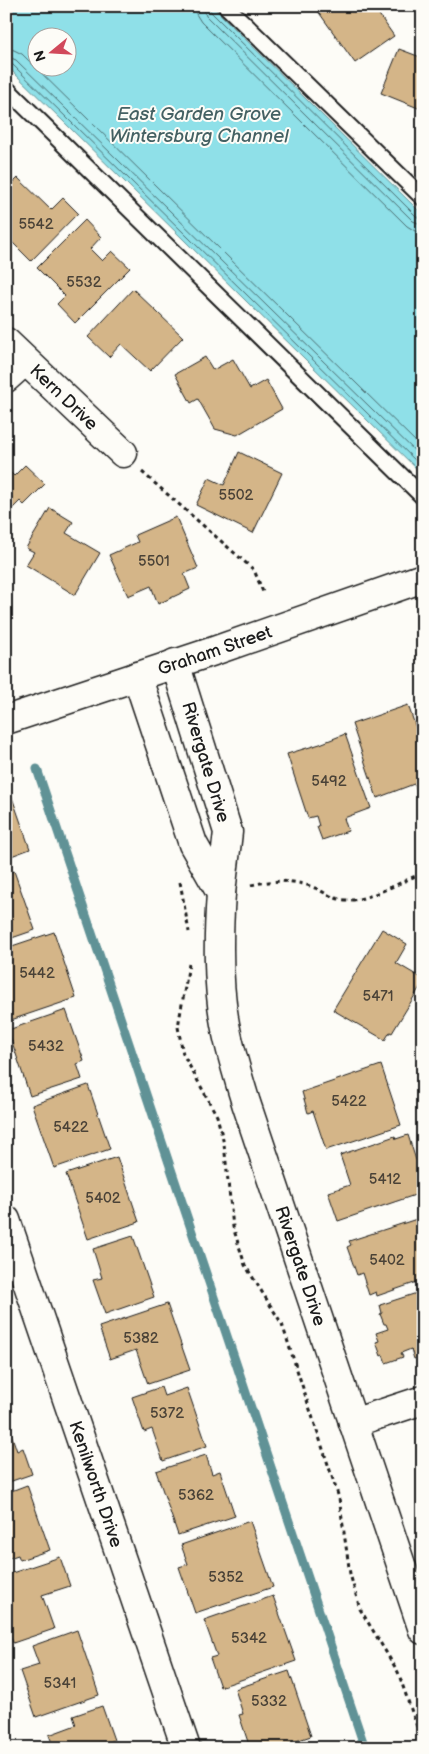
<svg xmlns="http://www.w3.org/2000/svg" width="429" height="1754" font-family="'Balsamiq Sans',sans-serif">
	<rect width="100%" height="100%" fill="#fdfcf7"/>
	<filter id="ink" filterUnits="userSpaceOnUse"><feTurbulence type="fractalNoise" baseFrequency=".02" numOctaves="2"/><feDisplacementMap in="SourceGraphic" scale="10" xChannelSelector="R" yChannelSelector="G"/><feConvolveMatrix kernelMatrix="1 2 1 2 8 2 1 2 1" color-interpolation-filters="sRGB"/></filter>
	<g filter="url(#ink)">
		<!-- water -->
		<path fill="#8fe0e8" stroke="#619296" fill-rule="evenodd" d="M6,6H212L423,215V475L6,65ZM38,38H68V68H38Z"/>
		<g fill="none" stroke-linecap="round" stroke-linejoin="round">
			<!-- shore -->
			<g stroke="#4a6a6e" stroke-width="1">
				<path d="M195,6L196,14L201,22L407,226L415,231L423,232"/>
				<path d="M203,6L206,16L413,221L423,225"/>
				<path d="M209,6L211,12L417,217L423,218"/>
				<path d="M6,48L14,50L22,54L423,449"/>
				<path d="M6,56L16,60L423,459"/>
				<path d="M6,62L12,64L423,468"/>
			</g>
			<!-- stream -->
			<path stroke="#619296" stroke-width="9" d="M37,769L365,1748"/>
		</g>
		<!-- building -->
		<g fill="#d4b588" stroke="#1c1c1c">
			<path d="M373,6L394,36L355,63L315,7Z"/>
			<path d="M399,49L423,58V110L381,93Z"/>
			<path d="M18,178L51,210L63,198L78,213L31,261L6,236V190Z"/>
			<path d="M85,220L101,237L90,249L102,261L112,251L130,268L75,323L57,304L65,296L37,268Z"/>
			<path d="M133,289L183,337L150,371L121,344L109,357L88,337Z"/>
			<path d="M205,357L213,370L233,359L250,389L266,380L282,409L237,435L215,429L198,399L191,403L175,374Z"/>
			<path d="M239,452L282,473L253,533L196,505L209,478L224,485Z"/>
			<path d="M25,465L45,484L24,505L20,501L6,515V468L14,476Z"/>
			<path d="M50,508L73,522L66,533L100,553L75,595L26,565L34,552L26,548Z"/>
			<path d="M176,517L198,568L184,574L190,589L158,604L151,586L128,596L109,555L138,542L135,535Z"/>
			<path d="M408,705L423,748V788L417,790L414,784L377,798L352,724Z"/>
			<path d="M345,734L371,808L344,818L348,831L322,840L317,827L319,826L316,816L308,818L287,754L320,744Z"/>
			<path d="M7,783L30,849L6,858V784Z"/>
			<path d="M14,871L35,930L6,940V874Z"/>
			<path d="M382,929L407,944L396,963L423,979V982L392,1033L390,1032L385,1040L333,1010Z"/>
			<path d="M54,932L76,998L8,1021L6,1017V948Z"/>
			<path d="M66,1010L84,1061L77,1064L82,1079L30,1096L8,1030Z"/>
			<path d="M381,1065L401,1125L326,1150L313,1111L308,1113L302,1092Z"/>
			<path d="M88,1085L110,1149L54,1168L32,1105Z"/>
			<path d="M408,1135L416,1160L418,1159L423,1173L421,1193L338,1221L328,1192L350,1185L340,1155L395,1136L396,1139Z"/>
			<path d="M117,1157L139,1222L88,1239L66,1174Z"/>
			<path d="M423,1217V1280L377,1296L376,1292L369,1295L362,1273L357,1275L347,1247L351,1245L349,1241Z"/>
			<path d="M133,1236L154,1297L105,1314L93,1280L102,1278L93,1249Z"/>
			<path d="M423,1291V1356L414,1359L411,1349L401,1353L403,1357L386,1363L383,1355L381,1356L376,1342L379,1341L376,1333L388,1329L386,1324H384L380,1314L382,1313L380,1305Z"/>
			<path d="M167,1304L190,1370L148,1384L136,1350L110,1359L99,1327Z"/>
			<path d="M161,1387L164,1396L187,1388L207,1446L163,1461L152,1429L144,1432L132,1397Z"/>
			<path d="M6,1419L17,1451L23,1448L32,1474L6,1483Z"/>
			<path d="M206,1455L212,1474L220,1471L235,1516L178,1535L156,1471Z"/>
			<path d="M27,1485L50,1550L20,1560L18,1555L6,1559V1493Z"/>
			<path d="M250,1521L273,1587L195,1613L179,1567L188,1564L181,1545Z"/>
			<path d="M60,1557L70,1586L42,1595L54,1629L13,1643L6,1624V1575Z"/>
			<path d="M273,1596L296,1661L220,1687L210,1658L217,1656L204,1620Z"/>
			<path d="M77,1630L99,1695L36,1717L20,1671L39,1665L32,1646Z"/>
			<path d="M289,1671L311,1736L275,1748H250L239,1715L243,1714L235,1689Z"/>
			<path d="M102,1706L114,1740L105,1744L106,1748H54L49,1735L76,1725L73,1716Z"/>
		</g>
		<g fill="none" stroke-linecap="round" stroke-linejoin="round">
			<defs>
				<g id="lane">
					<path d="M226,6L423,198"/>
					<path d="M6,88L423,497"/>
				</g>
				<g id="street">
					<path id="s1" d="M6,342L123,453"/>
					<path d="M6,378L25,361"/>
					<path d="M137,676L193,844L221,893L228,832L175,663"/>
					<path id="s2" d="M221,893C218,937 217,981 225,1024C230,1051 238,1077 246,1103L423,1630"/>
					<path id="s3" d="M6,1220L186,1748"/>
					<path d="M353,1423L423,1400"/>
				</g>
				<g id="secondary">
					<path id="s4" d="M6,720L211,652L423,578"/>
				</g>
			</defs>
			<!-- lane casing -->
			<use href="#lane" stroke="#1c1c1c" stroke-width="19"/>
			<!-- street casing -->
			<use href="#street" stroke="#1c1c1c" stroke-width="31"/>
			<!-- secondary casing -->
			<use href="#secondary" stroke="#1c1c1c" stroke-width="31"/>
			<!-- path -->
			<g stroke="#1c1c1c" stroke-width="3" stroke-dasharray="4 4" stroke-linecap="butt">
				<path d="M142,472L254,570L263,592"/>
				<path d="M180,882L189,932"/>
				<path d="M251,885C273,880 294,879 315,888C326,893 334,900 347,900C366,902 404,880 423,873"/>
				<path d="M189,964L178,1027L183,1054L217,1116L224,1144L233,1227L245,1265L282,1324L339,1498L350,1574L360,1609L398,1672L423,1744"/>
			</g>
			<!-- lane -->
			<use href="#lane" stroke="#fdfcf7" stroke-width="15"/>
			<!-- street -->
			<use href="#street" stroke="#fdfcf7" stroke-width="28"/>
			<!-- secondary -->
			<use href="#secondary" stroke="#fdfcf7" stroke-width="28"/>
		</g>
	</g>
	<g text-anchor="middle" stroke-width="4" stroke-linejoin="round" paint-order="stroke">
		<!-- number labels -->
		<g font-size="15" fill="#4a4237">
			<text x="36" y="229">5542</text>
			<text x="84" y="287">5532</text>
			<text x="236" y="500">5502</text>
			<text x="154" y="566">5501</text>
			<text x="329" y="786">5492</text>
			<text x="37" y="978">5442</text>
			<text x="378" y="1001">5471</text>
			<text x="46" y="1051">5432</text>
			<text x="349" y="1106">5422</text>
			<text x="71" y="1132">5422</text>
			<text x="385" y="1184">5412</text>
			<text x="103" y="1203">5402</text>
			<text x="387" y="1265">5402</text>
			<text x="141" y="1343">5382</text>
			<text x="167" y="1418">5372</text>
			<text x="196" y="1500">5362</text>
			<text x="226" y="1582">5352</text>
			<text x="249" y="1643">5342</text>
			<text x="60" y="1688">5341</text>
			<text x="269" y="1706">5332</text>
		</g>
		<!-- street labels -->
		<g font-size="18" fill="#1c1c1c" stroke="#fdfcf7">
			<text dy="6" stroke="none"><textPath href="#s1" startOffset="80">Kern Drive</textPath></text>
			<text dy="6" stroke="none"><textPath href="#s4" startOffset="220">Graham Street</textPath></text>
			<text transform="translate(206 762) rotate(73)" y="6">Rivergate Drive</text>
			<text dy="6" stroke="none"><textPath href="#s2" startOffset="385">Rivergate Drive</textPath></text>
			<text dy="6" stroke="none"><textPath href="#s3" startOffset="279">Kenilworth Drive</textPath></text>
		</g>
		<!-- water labels -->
		<g font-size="19" font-style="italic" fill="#446163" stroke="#fdfcf7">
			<text x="199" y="120">East Garden Grove<tspan x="199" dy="22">Wintersburg Channel</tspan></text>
		</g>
	</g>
	<!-- margin -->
	<rect width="429" height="1754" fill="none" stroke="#fdfcf7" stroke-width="25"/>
	<rect x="12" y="12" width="404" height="1729" fill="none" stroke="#1c1c1c" stroke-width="2" filter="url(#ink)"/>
	<!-- north arrow -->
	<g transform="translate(52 52) rotate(252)"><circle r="24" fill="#fdfcf7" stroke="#a3a29f"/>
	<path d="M0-4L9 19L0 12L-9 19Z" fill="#d1495b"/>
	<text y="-8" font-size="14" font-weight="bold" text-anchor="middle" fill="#1c1c1c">N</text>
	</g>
</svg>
